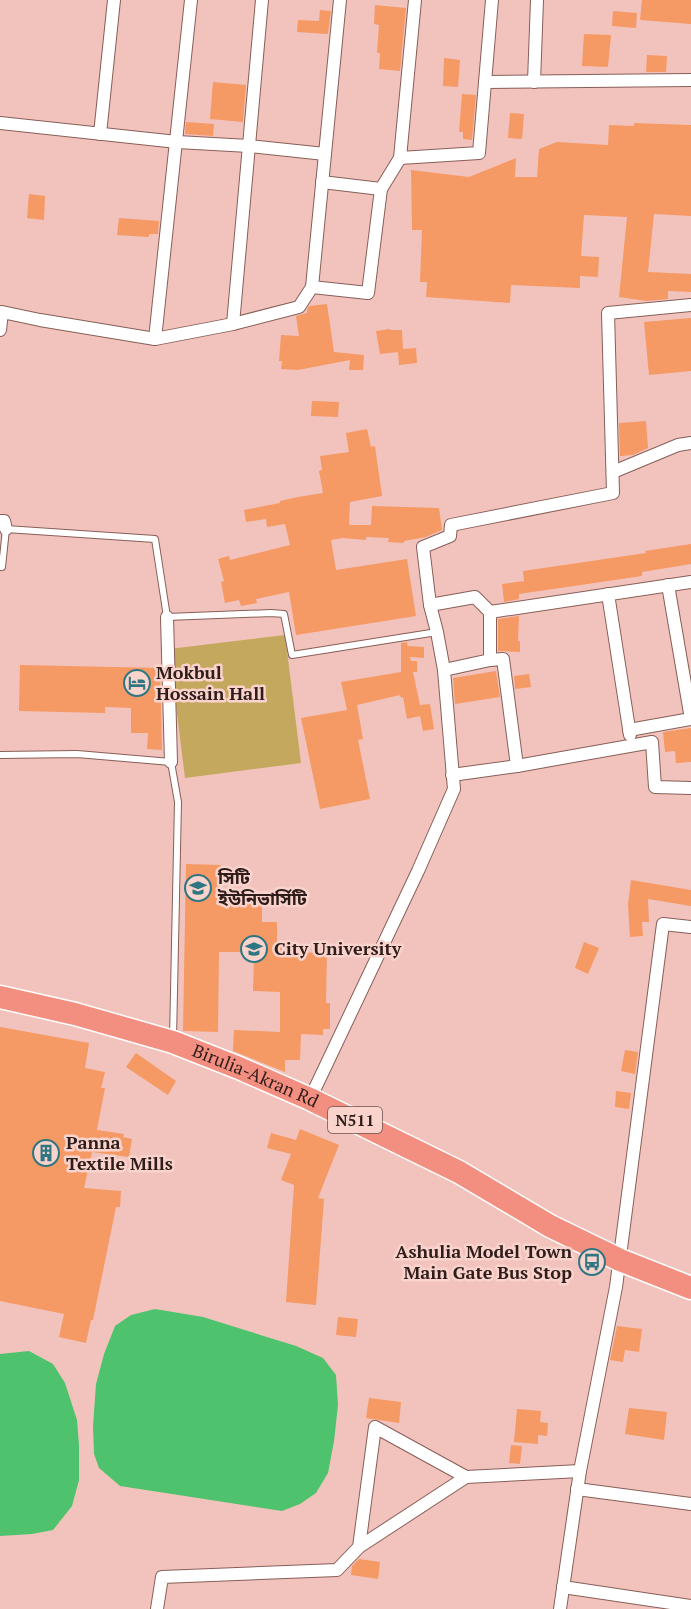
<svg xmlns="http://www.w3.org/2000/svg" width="691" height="1609" font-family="'PT Serif','Noto Sans Bengali',serif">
	<rect width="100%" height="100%" fill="#f2c3bc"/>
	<!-- green -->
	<path fill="#c4a85e" d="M285,635L301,763L185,778L169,649Z"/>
	<!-- water -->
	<g fill="#4ec26d">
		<path d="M155,1309L203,1317L296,1346L323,1358L336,1375L338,1405L334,1441L328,1473L316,1493L300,1504L282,1511L120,1486L99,1468L94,1454L93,1426L96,1384L104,1354L115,1326L131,1315Z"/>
		<path d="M29,1351L53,1364L65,1383L77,1420L79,1445V1480L72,1506L53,1530L32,1534L0,1536V1354Z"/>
	</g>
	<!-- building -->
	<g fill="#f59965">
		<path d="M642,0H691V24L640,20Z"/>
		<path d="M375,5L406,8L400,71L379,69L380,53H377L379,25L374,24Z"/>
		<path d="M320,10L331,11L328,34L297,32L298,20L319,21Z"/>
		<path d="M613,11L637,13L636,28L612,26Z"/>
		<path d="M584,34L611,35L608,67L582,66Z"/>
		<path d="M647,55L667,56L666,72H646Z"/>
		<path d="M444,58L460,60L458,87L443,86Z"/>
		<path d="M213,82L246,85L243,122L210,119Z"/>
		<path d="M462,94L476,95L472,140L463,139V132H459Z"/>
		<path d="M510,113L524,114L522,139L508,138Z"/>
		<path d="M186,122L214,124L213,136L185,134Z"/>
		<path d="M634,123L691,125V216L654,214L648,272L691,274V292L668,291V299L646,301L619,297L627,217L584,215L581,256L599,257L598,277L580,276V288L511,285L510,303L426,297L427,282H420L422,230H412L411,170L469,177L516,158L515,177H537L539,149L557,142L608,145L609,125L634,126Z"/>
		<path d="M29,194L45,196L44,220L27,218Z"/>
		<path d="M119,218L159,221L158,234H149V237L117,235Z"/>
		<path d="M327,304L334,352L364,355L363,370H349L350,360L298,370L281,369L282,361H279L281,335L299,336L296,316L307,313V310L309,306Z"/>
		<path d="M691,318V371L649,375L644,322Z"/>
		<path d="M390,329V330H402L403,349L416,348L417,363L399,365L398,352L380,354L376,331Z"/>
		<path d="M312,401L339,402L338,417L311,416Z"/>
		<path d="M646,421L648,448L633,455L620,456L619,423Z"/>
		<path d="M367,429L371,447L375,446L382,496L350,502L349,525H371L372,506L439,508L442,530L426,537L404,541V543L388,542L389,538L366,537V540L343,538L331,540L336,570L407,559L416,616L296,635L289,592L256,599L257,603L241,606L239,600L225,603L221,582L224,581L218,559L229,556L230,560L290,545L285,524L267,527L266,519L246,522L244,510L280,503V501L298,497L323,493L319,471L322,470L320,456L349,452L346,433Z"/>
		<path d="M691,544V564L642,572V576L519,594V599L504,602L502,584L524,581L523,571L646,553L645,551Z"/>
		<path d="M519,616L518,641H520V652L498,651V619Z"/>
		<path d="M407,642L408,648V646L424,647V658L410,657L411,661H417V672H413L420,705L430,704L434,729L423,731L420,716L407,719L403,697L401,698L400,695L357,705L363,739L358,740L370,799L320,809L301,718L347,710L341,682L401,672V643Z"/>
		<path d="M20,665L160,668L162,750L147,749L148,733H131V708L105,707V713L19,711Z"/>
		<path d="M496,671L500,697L455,704L453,678Z"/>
		<path d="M529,674L531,687L515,689L514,676Z"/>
		<path d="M691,728V762L676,763L675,751L665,752L663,732Z"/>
		<path d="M186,864L221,865L220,894L262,895V922H277V947H282V952L327,953L326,1003H330V1029H323V1035L301,1034L300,1060H285V1072L233,1051L234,1030L280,1032V992L253,991L254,952H219L218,1032L183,1031Z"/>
		<path d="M631,880L691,890V906L648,899L649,922H642L643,936L630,937L628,904Z"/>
		<path d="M584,942L599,948L588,974L575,968Z"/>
		<path d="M0,1027L89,1043L85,1068L105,1072L101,1088H105L97,1130L124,1134L123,1137L132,1139L129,1157L92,1152L84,1188L121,1191L120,1207H116L93,1320H91L86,1343L59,1337L64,1314L0,1301Z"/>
		<path d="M625,1050L638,1052L635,1074L621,1071Z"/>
		<path d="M136,1053L176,1081L168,1095L126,1067Z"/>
		<path d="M616,1091L631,1093L629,1109L615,1107Z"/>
		<path d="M300,1129L339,1145L318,1198L324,1199L316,1305L286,1302L294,1185L281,1180L291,1154L267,1148L271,1133L296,1140Z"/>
		<path d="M338,1317L358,1319L356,1337L336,1335Z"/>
		<path d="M617,1326L642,1329L639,1352L625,1350L623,1362L610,1360Z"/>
		<path d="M369,1398L401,1402L399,1423L366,1418Z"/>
		<path d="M629,1408L667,1412L664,1440L625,1434Z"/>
		<path d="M517,1409L541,1411L540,1422L548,1423L547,1436L538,1435V1444L514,1442Z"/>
		<path d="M511,1445L522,1446L520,1464L509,1463Z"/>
		<path d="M359,1559L380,1562L378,1579L351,1575L352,1566Z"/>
	</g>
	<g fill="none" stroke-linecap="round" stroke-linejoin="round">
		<defs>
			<g id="lane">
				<path d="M0,567H2L6,529L155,539L167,617L271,613L284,614L292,655L437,632"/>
				<path d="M0,755L77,754L171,762L178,802L173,1039"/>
			</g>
			<g id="street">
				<path d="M415,0L400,158L479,153L492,0"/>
				<path d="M485,82L691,80"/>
				<path d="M534,82L537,0"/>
				<path d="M0,123L177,142L249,146L325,154L340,0"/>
				<path d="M100,134L114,0"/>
				<path d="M322,182L381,189"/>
				<path d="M312,287L368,293L381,189L400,158"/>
				<path d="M233,324L262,0"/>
				<path d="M0,330L2,312L40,320L155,339L233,324L299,307L312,287L325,154"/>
				<path d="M155,339L191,0"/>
				<path d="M613,472L678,445L691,443"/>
				<path d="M0,521H4L6,529"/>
				<path d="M608,594L630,735"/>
				<path d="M430,605L475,597L490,612"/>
				<path d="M167,617L171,762"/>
				<path d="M490,660V612L691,582"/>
				<path d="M444,670L490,660L503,659L517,766L452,775"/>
				<path d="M629,730L691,719L668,585"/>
				<path d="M517,766L652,742L655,787L691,788"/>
				<path d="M310,1099L418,871L454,789L444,670L437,632L430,605L423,547L450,536L451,525L613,493L608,313L691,305"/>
				<path d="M577,1489L691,1504"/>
				<path d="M359,1547L466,1477"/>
				<path d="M563,1587L691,1606"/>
				<path d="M157,1609L162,1577L337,1570L359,1547L375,1427L466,1477L580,1471"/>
				<path d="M560,1609L580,1471L616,1287L663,924L691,927"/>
			</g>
			<g id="highway">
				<path id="s1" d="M0,997L75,1014L173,1042L239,1068L310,1099L459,1172L550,1226L620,1260L691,1288"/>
			</g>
		</defs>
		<!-- lane casing -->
		<use href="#lane" stroke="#875f58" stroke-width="8"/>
		<!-- street casing -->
		<use href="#street" stroke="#875f58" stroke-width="14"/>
		<!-- highway casing -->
		<use href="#highway" stroke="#fff" stroke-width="25"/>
		<!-- lane -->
		<use href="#lane" stroke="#fff" stroke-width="6"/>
		<!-- street -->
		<use href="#street" stroke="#fff" stroke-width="12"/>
		<!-- highway -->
		<use href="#highway" stroke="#f38f81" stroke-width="22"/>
	</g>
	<!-- icons -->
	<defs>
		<symbol id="hotel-ring" viewBox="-11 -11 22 22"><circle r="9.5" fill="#f9d3cc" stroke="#2e7681" stroke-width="1.5"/><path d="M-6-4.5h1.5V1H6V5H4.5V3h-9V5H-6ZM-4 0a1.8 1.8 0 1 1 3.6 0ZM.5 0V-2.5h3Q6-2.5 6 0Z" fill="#2e7681"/></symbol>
		<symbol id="university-ring" viewBox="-11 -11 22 22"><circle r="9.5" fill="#f9d3cc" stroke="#2e7681" stroke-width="1.5"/><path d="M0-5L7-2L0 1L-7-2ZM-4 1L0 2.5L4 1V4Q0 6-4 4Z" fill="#2e7681"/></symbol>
		<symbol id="building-ring" viewBox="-11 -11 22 22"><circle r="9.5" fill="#f9d3cc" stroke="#2e7681" stroke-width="1.5"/><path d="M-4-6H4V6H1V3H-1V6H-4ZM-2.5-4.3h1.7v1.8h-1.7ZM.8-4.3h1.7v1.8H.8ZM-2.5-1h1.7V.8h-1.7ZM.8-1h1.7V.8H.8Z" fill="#2e7681"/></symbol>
		<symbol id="bus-ring" viewBox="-11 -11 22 22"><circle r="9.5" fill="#f9d3cc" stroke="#2e7681" stroke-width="1.5"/><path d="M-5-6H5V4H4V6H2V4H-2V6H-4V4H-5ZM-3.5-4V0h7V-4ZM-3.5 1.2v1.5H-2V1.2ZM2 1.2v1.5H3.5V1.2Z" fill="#2e7681"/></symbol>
	</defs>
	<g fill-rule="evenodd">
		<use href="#hotel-ring" x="122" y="668" width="30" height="30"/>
		<use href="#university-ring" x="183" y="873" width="30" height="30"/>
		<use href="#university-ring" x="239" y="934" width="30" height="30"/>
		<use href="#building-ring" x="31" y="1138" width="30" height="30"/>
		<use href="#bus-ring" x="577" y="1247" width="30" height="30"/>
	</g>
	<g text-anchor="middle" stroke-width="5" stroke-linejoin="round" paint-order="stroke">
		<!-- shield labels -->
		<rect fill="#f9d3cc" stroke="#6b5450" stroke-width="1.5" x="328" y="1107" width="54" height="26" rx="4.5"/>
		<g font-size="16" font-weight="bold" fill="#2e1d1b">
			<text x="355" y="1126">N511</text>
		</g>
		<!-- poi labels -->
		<g font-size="18" font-weight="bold" fill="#2e1d1b" stroke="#f9d3cc" text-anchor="start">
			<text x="156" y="679">Mokbul<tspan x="156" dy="21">Hossain Hall</tspan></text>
			<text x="218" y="884">সিটি<tspan x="218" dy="21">ইউনিভার্সিটি</tspan></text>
			<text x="274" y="955">City University</text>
			<text x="66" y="1149">Panna<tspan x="66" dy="21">Textile Mills</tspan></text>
			<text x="572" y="1258" text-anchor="end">Ashulia Model Town<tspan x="572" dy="21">Main Gate Bus Stop</tspan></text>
		</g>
		<!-- street labels -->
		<g font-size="18" fill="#2e1d1b" stroke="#f9d3cc">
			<text dy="6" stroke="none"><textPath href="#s1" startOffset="268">Birulia-Akran Rd</textPath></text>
		</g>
	</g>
</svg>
